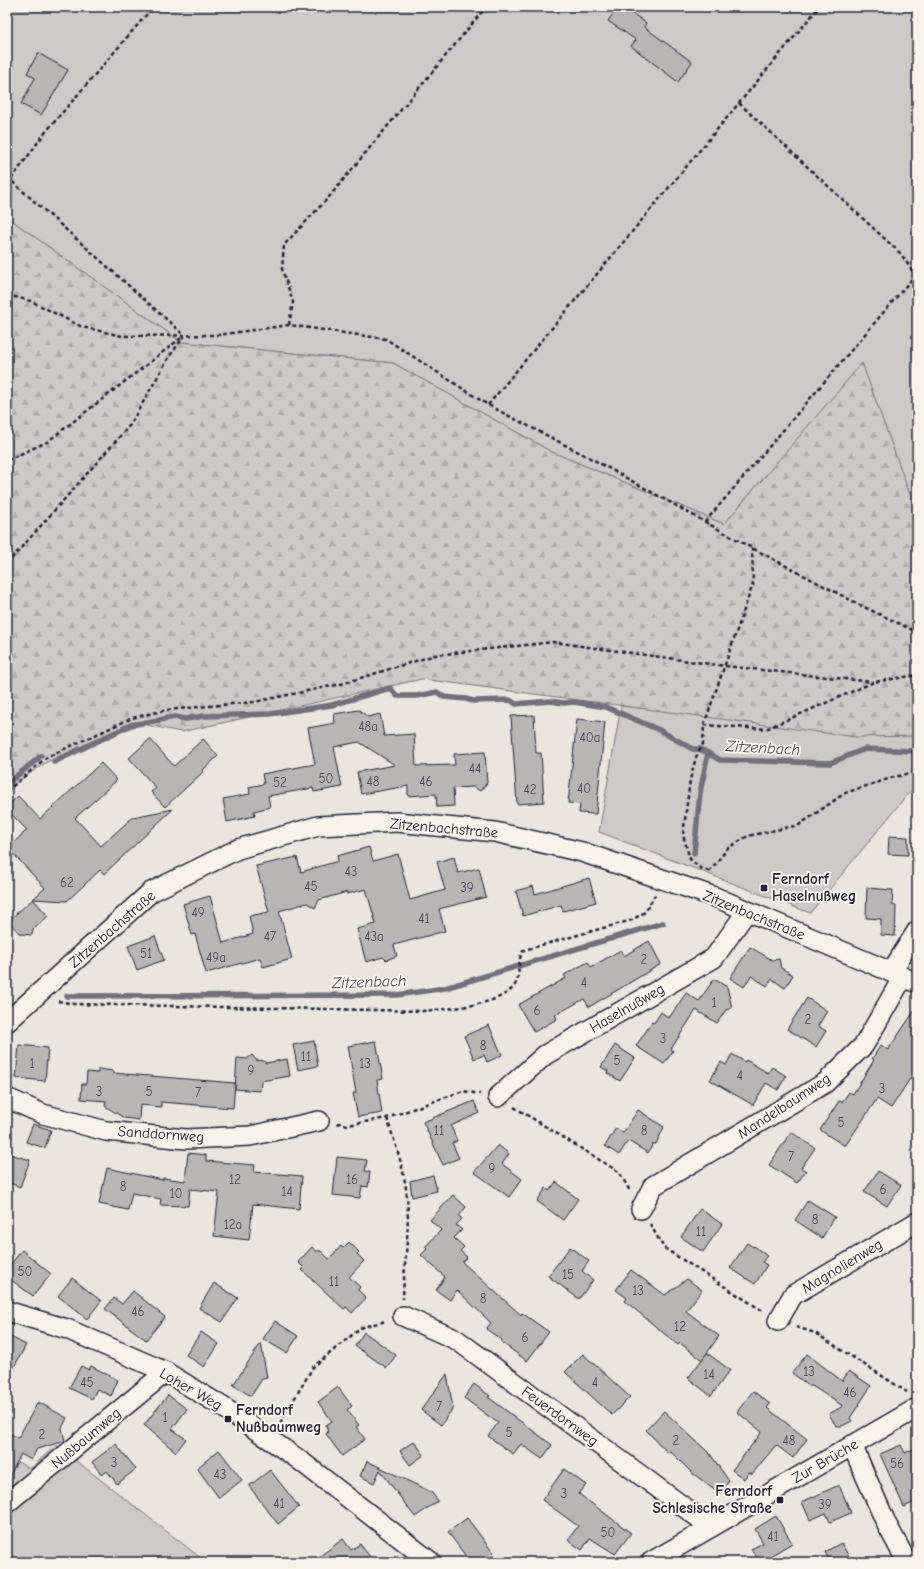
<svg xmlns="http://www.w3.org/2000/svg" width="924" height="1569" font-family="'Comic Neue',sans-serif">
	<defs>
		<pattern id="forest-firs" width="22" height="20" patternUnits="userSpaceOnUse"><rect width="22" height="20" fill="#cdc9c6"/><path d="M5 1l3.5 6h-7zM16 11l3.5 6h-7z" fill="#b0acab"/></pattern>
	</defs>
	<rect width="100%" height="100%" fill="#eae6de"/>
	<filter id="ink" filterUnits="userSpaceOnUse"><feTurbulence type="fractalNoise" baseFrequency=".025" numOctaves="2"/><feDisplacementMap in="SourceGraphic" scale="8" xChannelSelector="R" yChannelSelector="G"/><feConvolveMatrix kernelMatrix="1 2 1 2 8 2 1 2 1" color-interpolation-filters="sRGB"/></filter>
	<g filter="url(#ink)">
		<!-- green -->
		<g fill="#cdc9c6" stroke="#787680">
			<path d="M7,7H917V514L862,364L724,524L552,452L393,363L181,342L7,217Z"/>
			<path d="M621,706L917,735V783L810,913L599,832Z"/>
			<path d="M56,1445L206,1562H7V1456L30,1469Z"/>
		</g>
		<!-- forest -->
		<path fill="url(#forest-firs)" stroke="#787680" d="M7,217L181,342L393,363L552,452L724,524L862,363L917,514V736L856,737L422,679L181,732L132,722L47,762L7,789Z"/>
		<g fill="none" stroke-linecap="round" stroke-linejoin="round">
			<!-- stream -->
			<g stroke="#716f7b" stroke-width="5.5">
				<path d="M54,762L131,725L175,717L186,719L204,716L270,714L332,705L390,688L397,696H417L437,692L444,697L466,699L473,701L510,700L516,704L550,701L564,703L573,702L606,707L657,729L693,749H700L708,753"/>
				<path d="M7,784L41,756"/>
				<path d="M694,853L700,793L708,753L720,760L830,763L865,749L917,751"/>
				<path d="M67,996L397,995L445,988L663,923"/>
			</g>
		</g>
		<!-- building -->
		<g fill="#b8b6b5" stroke="#22223b">
			<path d="M618,7H623L646,23L644,27L692,62L678,82L631,46L636,40L608,21Z"/>
			<path d="M38,53L68,70L41,115L21,104L35,78L27,73Z"/>
			<path d="M359,710L368,717L380,714L384,736L414,734L416,766L455,765L454,754L485,752L487,783L480,791L474,787L453,788L454,806L437,807L436,794L408,796V786L361,794L357,772L395,765L359,742L334,747L342,787L314,792L313,788L268,796L270,807L254,811L255,816L227,822L223,799L250,794L249,787L264,784L262,774L315,764L308,728L335,723L334,714Z"/>
			<path d="M534,715L536,753H541L544,802L517,804L511,716Z"/>
			<path d="M577,719L605,722L596,814L579,813L580,804L568,803Z"/>
			<path d="M150,739L174,766L203,739L218,756L203,770V772L165,807L151,792L156,788L129,758Z"/>
			<path d="M101,763L117,780L75,818L101,846L133,817L173,809L104,874L100,870L67,901L33,899L45,888L8,848L27,830L7,810V807L18,796L40,819Z"/>
			<path d="M889,836L908,837V855L888,854Z"/>
			<path d="M369,847L373,861L398,854L410,900L445,890L437,862L454,857L458,873L479,868L486,897L439,909L445,931L394,945L397,956L386,960L383,957L366,962L357,929L376,924L366,889L347,894V892L319,900L315,908L307,903L279,911L292,959L263,967L260,958L206,973L195,934L192,935L183,904L210,896L223,943L253,934L249,916L269,912L256,866L297,857L301,872L338,861L337,856Z"/>
			<path d="M589,878L596,902L563,911L561,905L523,916L516,891L533,886L535,894Z"/>
			<path d="M867,888L893,890L892,905H896L895,936L881,935V919L866,918Z"/>
			<path d="M33,899L48,916L33,930L32,935L20,934L8,921Z"/>
			<path d="M155,936L164,960L137,970L128,946Z"/>
			<path d="M649,941L661,964L589,1007L584,999L555,1015L557,1019L534,1032L518,1005L566,978L564,975L588,962L591,967L621,950L624,956Z"/>
			<path d="M750,947L772,960L779,959L781,968L793,975L785,988L772,979L767,986L751,976L744,987L730,978Z"/>
			<path d="M714,979L727,987L732,1008L726,1010L717,1023L696,1010L671,1049L673,1051L664,1064L636,1046L652,1022L654,1023L661,1012L669,1018L686,993L699,1001Z"/>
			<path d="M807,998L827,1011L818,1026L826,1031L816,1047L787,1029Z"/>
			<path d="M917,1007V1068L891,1108L877,1099L845,1146L820,1130L839,1101L842,1102L849,1092L853,1094L874,1060L872,1059L881,1045L888,1050Z"/>
			<path d="M489,1025L502,1055L487,1062L484,1055L474,1059L464,1036Z"/>
			<path d="M314,1041L318,1066L298,1070L293,1045Z"/>
			<path d="M376,1041L383,1079L377,1080L382,1113L358,1117L353,1093H356L348,1046Z"/>
			<path d="M19,1045L48,1048L45,1081L16,1078Z"/>
			<path d="M615,1045L635,1058L620,1081L607,1073L608,1071L601,1067Z"/>
			<path d="M732,1054L745,1062L746,1060L768,1073L772,1067L786,1076L778,1090L766,1083L753,1105L710,1080L721,1062L726,1065Z"/>
			<path d="M252,1055L256,1060L264,1061L266,1063L287,1059L290,1076L261,1081L260,1091L235,1089L237,1058L247,1059Z"/>
			<path d="M98,1069L113,1071V1073L235,1083L233,1108L161,1102V1107L140,1105L139,1120L124,1118L105,1106L106,1101L81,1099L82,1084H86L87,1072L98,1073Z"/>
			<path d="M474,1101L479,1113L451,1126L457,1141L452,1143L459,1158L443,1165L423,1122Z"/>
			<path d="M638,1110L664,1127L656,1144H653L648,1153L628,1141L619,1155L605,1146L616,1128L623,1133Z"/>
			<path d="M33,1124L51,1130L45,1148L26,1142Z"/>
			<path d="M791,1132L815,1148L801,1168L806,1171L797,1183L769,1165Z"/>
			<path d="M498,1145L509,1154L502,1164L522,1179L509,1197L474,1172Z"/>
			<path d="M7,1153L30,1160L20,1187L7,1182Z"/>
			<path d="M188,1153L206,1155V1161L255,1165L254,1172L302,1176L299,1209L253,1204L249,1240L214,1236L219,1192L190,1189L188,1206L160,1205L161,1199L132,1193L128,1210L99,1204L107,1168L163,1180V1178L185,1181Z"/>
			<path d="M337,1157L367,1160L365,1171L370,1172L368,1187L362,1186L360,1198L333,1195Z"/>
			<path d="M878,1171L901,1185L887,1206L864,1192Z"/>
			<path d="M433,1175L437,1191L412,1197L410,1181Z"/>
			<path d="M556,1182L578,1199L563,1220L537,1201L546,1188L549,1191Z"/>
			<path d="M453,1195L466,1207L459,1216L462,1219L456,1225L462,1230L454,1238L464,1247L460,1251L467,1257L462,1262L521,1315L522,1313L549,1332L527,1361L501,1342L502,1340L486,1329L491,1323L457,1290L450,1300L436,1290L445,1277L421,1255L427,1249L425,1247L441,1230L430,1220Z"/>
			<path d="M808,1200L835,1217L822,1238L795,1220Z"/>
			<path d="M700,1209L722,1224L703,1252L681,1237Z"/>
			<path d="M349,1242L359,1252L357,1254L364,1261L349,1277L360,1287L358,1290L366,1298L352,1313L346,1307L344,1309L302,1270L304,1268L298,1262L312,1247L316,1251H321L329,1259L341,1246L343,1248Z"/>
			<path d="M747,1243L753,1247L754,1246L767,1256L762,1262L767,1265L755,1284L730,1268Z"/>
			<path d="M570,1247L589,1261L582,1271L593,1280L579,1299L548,1276Z"/>
			<path d="M22,1250L51,1274L33,1296L7,1277V1269Z"/>
			<path d="M631,1270L665,1295L687,1279L702,1290L686,1311L719,1336L702,1360L680,1343L678,1345L625,1301L627,1298L616,1290Z"/>
			<path d="M72,1278L101,1301L87,1319L58,1296Z"/>
			<path d="M214,1283L238,1298L222,1322L199,1308Z"/>
			<path d="M133,1291L165,1317L146,1340L105,1309L114,1298L122,1304Z"/>
			<path d="M275,1321L298,1336L287,1353L263,1339Z"/>
			<path d="M201,1332L219,1344L204,1367L186,1355Z"/>
			<path d="M364,1332L396,1355L387,1368L355,1346Z"/>
			<path d="M7,1335L26,1345L7,1380Z"/>
			<path d="M261,1343L267,1378L262,1379L251,1396L233,1385Z"/>
			<path d="M707,1353L730,1370L711,1396L688,1378Z"/>
			<path d="M583,1354L630,1397L612,1415L565,1372Z"/>
			<path d="M807,1354L842,1381L849,1371L871,1386L850,1418L852,1421L842,1426H836L829,1414L843,1406L812,1386H809L792,1373Z"/>
			<path d="M81,1366L89,1370L91,1366L118,1380L111,1396L97,1389L92,1399L69,1388Z"/>
			<path d="M447,1374L453,1408L441,1425L421,1410Z"/>
			<path d="M474,1384L490,1396L488,1397L552,1445L542,1459L521,1444L513,1454L488,1436L498,1423L464,1398Z"/>
			<path d="M338,1387L352,1406L347,1410L359,1425L356,1427L365,1439L342,1456L326,1434L328,1432L326,1425L332,1421L318,1402Z"/>
			<path d="M753,1391L770,1404L767,1408L807,1439L793,1458L776,1445L752,1474L749,1472L744,1479L732,1470L762,1432L737,1412Z"/>
			<path d="M168,1395L187,1409L172,1429L186,1439L176,1452L144,1425Z"/>
			<path d="M38,1402L67,1418L62,1428L65,1441L37,1449L31,1460L21,1454L7,1481V1432L18,1438Z"/>
			<path d="M664,1411L710,1454L729,1481L720,1493L692,1473L670,1451L668,1453L646,1430Z"/>
			<path d="M414,1441L424,1455L410,1465L400,1451Z"/>
			<path d="M116,1444L136,1469L117,1484L107,1471L102,1475L92,1462Z"/>
			<path d="M901,1445L905,1453L917,1447V1501L904,1507L880,1454Z"/>
			<path d="M219,1450L242,1480L219,1498L197,1468Z"/>
			<path d="M367,1461L431,1492L438,1501L415,1517L380,1470L374,1483L360,1476Z"/>
			<path d="M564,1469L586,1485L579,1494L631,1533L615,1554L590,1538L582,1550L568,1540L578,1526L542,1500Z"/>
			<path d="M270,1470L299,1507L278,1524L249,1486Z"/>
			<path d="M839,1485L851,1513L830,1522L826,1513L810,1520L802,1502Z"/>
			<path d="M776,1516L792,1543L772,1555L775,1562H760L751,1549L763,1543L755,1529Z"/>
			<path d="M467,1518L500,1562H470L448,1532Z"/>
			<path d="M343,1539L351,1550L360,1544L374,1562H312Z"/>
			<path d="M841,1543L852,1562H830L825,1552Z"/>
		</g>
		<g fill="none" stroke-linecap="round" stroke-linejoin="round">
			<defs>
				<g id="minor">
					<path d="M891,972L917,931"/>
					<path d="M7,1022L151,892L238,849L318,826L397,822L495,832L582,852L715,897L917,983"/>
					<path d="M498,1097L545,1055L714,958L747,911"/>
					<path d="M7,1098L43,1114L106,1131L186,1139L250,1136L319,1121"/>
					<path d="M641,1209L653,1186L825,1083L864,1045L903,977"/>
					<path d="M7,1311L67,1329L166,1372L223,1407L298,1459L431,1562"/>
					<path d="M403,1316L457,1340L711,1527"/>
					<path d="M778,1321L793,1295L917,1222"/>
					<path d="M852,1445L887,1525L907,1562"/>
					<path d="M7,1503L166,1372"/>
					<path d="M651,1562L917,1408"/>
				</g>
			</defs>
			<!-- minor casing -->
			<use href="#minor" stroke="#22223b" stroke-width="22"/>
			<!-- path -->
			<g stroke="#22223b" stroke-width="2.5" stroke-dasharray="4 3" stroke-linecap="butt">
				<path d="M739,103L901,254L915,275L917,280"/>
				<path d="M7,177L184,335"/>
				<path d="M7,185L44,134L153,7"/>
				<path d="M7,295L31,301L82,327L122,336L218,335L289,325L386,339L488,405L594,460L752,548L858,604L917,632"/>
				<path d="M289,325L293,302L282,269L284,245L329,197L486,7"/>
				<path d="M488,405L819,7"/>
				<path d="M7,460L47,442L181,338"/>
				<path d="M705,522L917,273"/>
				<path d="M7,564L130,425L169,357L184,336"/>
				<path d="M704,725L766,729L874,682L917,675"/>
				<path d="M7,791L47,757L132,718L166,710L254,702L341,684L435,655L553,642L725,666L874,682"/>
				<path d="M709,871L700,868L690,859L683,835L690,780L696,757L703,744L704,725L753,584L752,548"/>
				<path d="M709,872L728,848L748,836L799,825L845,793L894,777L917,772"/>
				<path d="M58,1001L74,1004L423,1011C445,1009 505,1006 516,983C521,973 516,960 524,950L632,920L645,912L655,895"/>
				<path d="M514,1107L619,1172L630,1191"/>
				<path d="M387,1118C394,1141 403,1164 406,1189C411,1225 404,1263 403,1299"/>
				<path d="M337,1123L348,1125L387,1118L463,1091L480,1094"/>
				<path d="M650,1224L664,1248L763,1311"/>
				<path d="M796,1327L815,1333L907,1392"/>
				<path d="M280,1423L313,1367L362,1327L386,1321"/>
			</g>
			<!-- minor -->
			<use href="#minor" stroke="#f7f3e8" stroke-width="19"/>
		</g>
	</g>
	<!-- markers -->
	<g fill="#22223b" stroke="#f7f3e8" stroke-width="1.5">
		<rect x="760" y="884" width="8" height="8" rx="2"/>
		<rect x="224" y="1415" width="8" height="8" rx="2"/>
		<rect x="776" y="1496" width="8" height="8" rx="2"/>
	</g>
	<g text-anchor="middle" stroke-width="4" stroke-linejoin="round" paint-order="stroke">
		<!-- number labels -->
		<g font-size="13" fill="#48475a">
			<text x="368" y="731">48a</text>
			<text x="590" y="742">40a</text>
			<text x="475" y="773">44</text>
			<text x="326" y="783">50</text>
			<text x="373" y="786">48</text>
			<text x="426" y="786">46</text>
			<text x="280" y="787">52</text>
			<text x="584" y="793">40</text>
			<text x="530" y="794">42</text>
			<text x="351" y="876">43</text>
			<text x="67" y="887">62</text>
			<text x="311" y="891">45</text>
			<text x="467" y="892">39</text>
			<text x="198" y="917">49</text>
			<text x="424" y="923">41</text>
			<text x="270" y="941">47</text>
			<text x="374" y="941">43a</text>
			<text x="146" y="958">51</text>
			<text x="216" y="962">49a</text>
			<text x="644" y="964">2</text>
			<text x="584" y="987">4</text>
			<text x="714" y="1007">1</text>
			<text x="537" y="1015">6</text>
			<text x="808" y="1024">2</text>
			<text x="663" y="1043">3</text>
			<text x="483" y="1050">8</text>
			<text x="306" y="1061">11</text>
			<text x="617" y="1065">5</text>
			<text x="32" y="1068">1</text>
			<text x="365" y="1068">13</text>
			<text x="251" y="1075">9</text>
			<text x="740" y="1080">4</text>
			<text x="882" y="1093">3</text>
			<text x="99" y="1096">3</text>
			<text x="149" y="1096">5</text>
			<text x="198" y="1097">7</text>
			<text x="841" y="1127">5</text>
			<text x="439" y="1135">11</text>
			<text x="644" y="1135">8</text>
			<text x="791" y="1161">7</text>
			<text x="492" y="1173">9</text>
			<text x="235" y="1184">12</text>
			<text x="352" y="1184">16</text>
			<text x="123" y="1191">8</text>
			<text x="883" y="1194">6</text>
			<text x="287" y="1196">14</text>
			<text x="176" y="1198">10</text>
			<text x="815" y="1224">8</text>
			<text x="233" y="1229">12a</text>
			<text x="701" y="1236">11</text>
			<text x="25" y="1276">50</text>
			<text x="568" y="1279">15</text>
			<text x="334" y="1286">11</text>
			<text x="638" y="1295">13</text>
			<text x="483" y="1303">8</text>
			<text x="138" y="1316">46</text>
			<text x="680" y="1331">12</text>
			<text x="525" y="1342">6</text>
			<text x="809" y="1376">13</text>
			<text x="709" y="1379">14</text>
			<text x="87" y="1387">45</text>
			<text x="595" y="1387">4</text>
			<text x="850" y="1397">46</text>
			<text x="439" y="1411">7</text>
			<text x="165" y="1422">1</text>
			<text x="509" y="1437">5</text>
			<text x="42" y="1439">2</text>
			<text x="676" y="1445">2</text>
			<text x="789" y="1445">48</text>
			<text x="114" y="1467">3</text>
			<text x="897" y="1468">56</text>
			<text x="220" y="1479">43</text>
			<text x="564" y="1498">3</text>
			<text x="279" y="1508">41</text>
			<text x="825" y="1509">39</text>
			<text x="608" y="1537">50</text>
			<text x="773" y="1541">41</text>
		</g>
		<!-- street labels -->
		<g font-size="15" fill="#22223b" stroke="#f7f3e8">
			<text transform="translate(444 828) rotate(5)" y="5">Zitzenbachstraße</text>
			<text transform="translate(754 915) rotate(22)" y="5">Zitzenbachstraße</text>
			<text transform="translate(112 929) rotate(-41)" y="5">Zitzenbachstraße</text>
			<text transform="translate(627 1008) rotate(-30)" y="5">Haselnußweg</text>
			<text transform="translate(784 1106) rotate(-33)" y="5">Mandelbaumweg</text>
			<text transform="translate(161 1134) rotate(4)" y="5">Sanddornweg</text>
			<text transform="translate(842 1266) rotate(-31)" y="5">Magnolienweg</text>
			<text transform="translate(191 1389) rotate(30)" y="5">Loher Weg</text>
			<text transform="translate(560 1416) rotate(36)" y="5">Feuerdornweg</text>
			<text transform="translate(86 1438) rotate(-40)" y="5">Nußbaumweg</text>
			<text transform="translate(825 1461) rotate(-30)" y="5">Zur Brüche</text>
		</g>
		<!-- poi labels -->
		<g font-size="15" font-weight="bold" fill="#22223b" stroke="#f7f3e8" text-anchor="start">
			<text x="772" y="884">Ferndorf<tspan x="772" dy="17">Haselnußweg</tspan></text>
			<text x="236" y="1415">Ferndorf<tspan x="236" dy="17">Nußbaumweg</tspan></text>
			<text x="772" y="1496" text-anchor="end">Ferndorf<tspan x="772" dy="17">Schlesische Straße</tspan></text>
		</g>
		<!-- water labels -->
		<g font-size="16" font-style="italic" fill="#504f60" stroke="#f7f3e8">
			<text transform="translate(763 747) rotate(3)" y="6">Zitzenbach</text>
			<text transform="translate(369 981) rotate(-2)" y="6">Zitzenbach</text>
		</g>
	</g>
	<!-- margin -->
	<rect width="924" height="1569" fill="none" stroke="#f7f3e8" stroke-width="24"/>
	<rect x="12" y="12" width="900" height="1545" fill="none" stroke="#22223b" stroke-width="1.5" filter="url(#ink)"/>
</svg>
